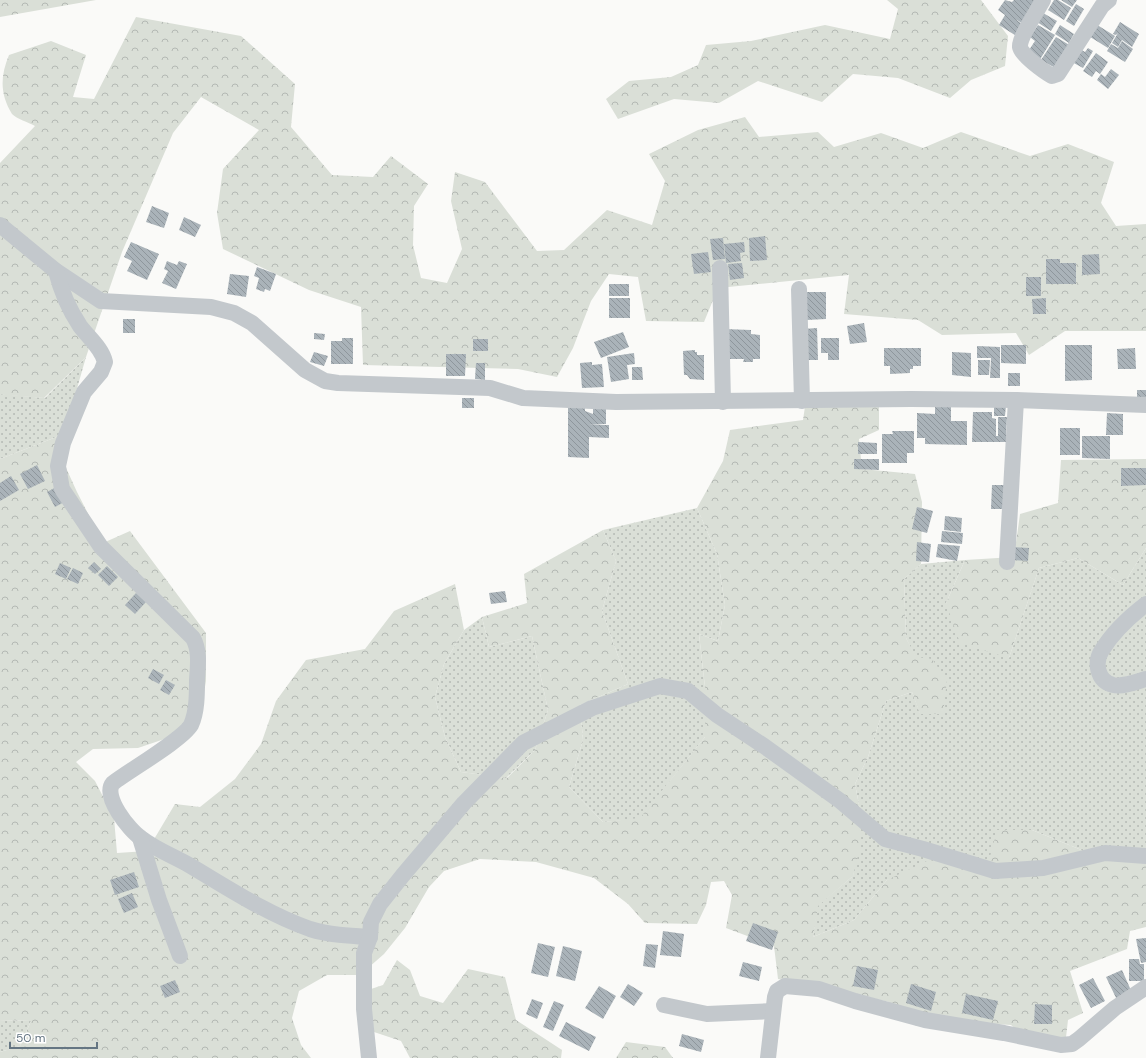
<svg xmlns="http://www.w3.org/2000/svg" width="1146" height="1058" font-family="'DM Sans',sans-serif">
	<defs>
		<pattern id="grass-dots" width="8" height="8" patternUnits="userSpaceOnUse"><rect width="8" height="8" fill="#dadfd7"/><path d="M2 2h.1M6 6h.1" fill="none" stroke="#b4b9b4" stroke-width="1.8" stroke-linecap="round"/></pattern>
		<pattern id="forest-crowns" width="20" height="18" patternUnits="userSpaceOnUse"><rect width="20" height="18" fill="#dadfd7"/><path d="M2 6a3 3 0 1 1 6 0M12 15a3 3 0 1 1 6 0" fill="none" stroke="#b4b9b4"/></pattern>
		<pattern id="building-back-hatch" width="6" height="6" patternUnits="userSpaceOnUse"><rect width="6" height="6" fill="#aab3b9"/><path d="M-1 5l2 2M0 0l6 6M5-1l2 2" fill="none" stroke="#8e969c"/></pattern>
	</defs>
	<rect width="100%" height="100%" fill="#fafaf8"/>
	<!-- grass -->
	<g fill="url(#grass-dots)">
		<path d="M86,357L64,434L0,459V394L45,398Z"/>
		<path d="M697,508L717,554L725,605L718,641L699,634L705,687V737L640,819L603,822L569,787L583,740L580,705L628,684L602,611L616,561L603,530Z"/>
		<path d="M1146,548V856L1084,851L1032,830L988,864L887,880L854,920L813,937L817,906L853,876L860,810L855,784L868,757L886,701L912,692L920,713L943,714L906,638L904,579L921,564L965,560L946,603L1009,658L1039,568L1078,558L1123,585Z"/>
		<path d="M482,617L489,647L532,636L548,710L535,750L506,778L461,772L445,737L435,697L444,664L464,630Z"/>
		<path d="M0,1020L31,1021L20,1046L0,1052Z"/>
	</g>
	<!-- forest -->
	<g fill="url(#forest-crowns)">
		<path d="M0,0H96L0,17Z"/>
		<path d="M887,0H981L1008,36L1005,66L971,80L950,98L898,78L853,74L822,102L758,81L719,103L674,99L618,119L606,99L629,81L671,77L698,65L706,45L751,41L825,25L890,39L898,9Z"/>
		<path d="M136,17L241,36L295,84L291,127L332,175L373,177L391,156L428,184L414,206L413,245L421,278L447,283L462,249L451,201L455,172L485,182L537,251L564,250L607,210L652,225L665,181L649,154L698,130L745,117L759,137L818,132L834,147L881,133L923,148L961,132L1030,156L1068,144L1114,162L1101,203L1116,226L1146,224V331H1065L1029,355L1016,333L942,335L918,320L844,314L849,275L718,288L704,322L646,321L638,277L609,274L591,301L573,348L557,377L518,369L363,365L361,307L309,290L223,249L217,213L223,169L259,130L201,97L173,133L122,252L86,357L44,398L5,395L0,394V163L35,126C28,122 17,119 12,114C0,94 0,77 9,55L51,41L86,55L73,97L94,99Z"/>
		<path d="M806,400H879V430L859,439L862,469L915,474L922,502L921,564L904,579L906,638L916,657L932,659L947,680L943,714H920L912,692L886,701L868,757L855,784L860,810V847L853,876L818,906L813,937L854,920L887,880L933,858L988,864L997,830H1032L1084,851L1146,856V927L1130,931L1127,949L1070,971L1083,1013L1068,1020L1065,1046L1036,1047L1011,1025L948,1021L916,1026L889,1002L839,990L778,979L774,946L726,928L732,895L724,881L711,882L706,905L697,924L645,923L628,904L594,878L536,862L480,859L444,871L429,887L405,928L384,954L360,975H327L299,991L292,1018L301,1045L311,1058H0V1052L20,1046L31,1021L0,1020V459L64,434L62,459L77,492L103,543L130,531L206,633V681L200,715L191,730L138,748L93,749L76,762L95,781L114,818L117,853L147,851L175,804L200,807L235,779L261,744L276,701L306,660L365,649L394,611L455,584L464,630L444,664L435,697L445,737L461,772L507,778L535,750L548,710L532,636L489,647L482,617L527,603L524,574L603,530L616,561L602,611L628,684L580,705L583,740L569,787L603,822L640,818L705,737V687L699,634L718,641L725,605L717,554L697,508L723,461L730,430L803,420Z"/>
		<path d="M1146,459V548L1123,585L1078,558L1039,568L1009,658L960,643L946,603L965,560L1014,557L1020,514L1058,503L1061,460Z"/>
		<path d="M397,960L410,970L420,996L443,1003L468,969L505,977L516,1020L562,1050L561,1058H410L401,1041L374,1032L368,990L383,985Z"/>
		<path d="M626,1042L665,1047L673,1058H616Z"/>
	</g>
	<!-- building -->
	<g fill="url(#building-back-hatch)">
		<path d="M1005,0L1012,2L1014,0H1039L1025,25L1015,19L1025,26L1018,37L999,25L1005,15L998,10Z"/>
		<path d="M1054,0H1058L1071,8L1064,20L1048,10Z"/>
		<path d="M1061,0H1077L1072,7Z"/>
		<path d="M1076,4L1084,9L1074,26L1066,21Z"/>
		<path d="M1043,13L1057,21L1051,31L1037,22Z"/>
		<path d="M1120,22L1139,34L1132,47L1122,40L1118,47L1112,43L1118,33L1116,35L1113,34Z"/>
		<path d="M1094,23L1115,36L1108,48L1087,35Z"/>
		<path d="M1038,25L1055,35L1039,61L1027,53L1035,41L1030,37Z"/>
		<path d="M1060,25L1074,34L1069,43L1055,34Z"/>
		<path d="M1056,37L1071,46L1057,69L1041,60Z"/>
		<path d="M1122,41L1133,49L1125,62L1107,51L1111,44L1118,48Z"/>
		<path d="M1088,48L1093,51L1083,68L1072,62L1080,49L1085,52Z"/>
		<path d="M1096,53L1108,62L1100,74L1096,71L1092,77L1083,71Z"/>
		<path d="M1111,69L1119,75L1108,89L1097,80L1101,74L1105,77Z"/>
		<path d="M152,206L169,213L164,228L146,222Z"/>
		<path d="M184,217L201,225L195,237L179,230Z"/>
		<path d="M765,236L767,260L750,261L749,238Z"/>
		<path d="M723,238L725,259L713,260L710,239Z"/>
		<path d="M131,242L159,254L147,280L127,271L132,261L124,257Z"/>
		<path d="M744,242L745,252L740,253L741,261L726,263L724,244Z"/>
		<path d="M708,252L711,272L694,274L691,254Z"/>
		<path d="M1099,254L1100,274L1082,275V255Z"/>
		<path d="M1046,259H1060V263H1076V284H1046Z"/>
		<path d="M167,261L177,265L179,261L187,264L176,289L162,283L168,271L164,269Z"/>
		<path d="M742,263L744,278L730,280L728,264Z"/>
		<path d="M257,267L276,274L270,291L265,289L264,292L256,289L259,278L254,276Z"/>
		<path d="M230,274L249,276L246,297L227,294Z"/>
		<rect x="1026" y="277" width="15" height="19"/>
		<rect x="609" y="284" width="20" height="12"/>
		<path d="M807,292H826V319L807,320Z"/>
		<rect x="609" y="298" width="21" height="20"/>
		<path d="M1046,298V314H1033L1032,299Z"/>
		<rect x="123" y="319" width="12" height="14"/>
		<path d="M864,323L867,342L850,344L847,326Z"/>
		<path d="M817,328L818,360H804L803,329Z"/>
		<path d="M725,329L751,330V334L760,335V359H753V362H743L744,359H725Z"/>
		<path d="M623,332L629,347L601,358L594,342Z"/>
		<path d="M314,333L325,334L324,340L314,339Z"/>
		<path d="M342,338H353V364H331V341H342Z"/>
		<path d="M821,338H839V360H828V353H821Z"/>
		<rect x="473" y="339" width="15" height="12"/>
		<path d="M1001,345H1026V364L1001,363Z"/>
		<path d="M1065,345H1092V380L1065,381Z"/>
		<path d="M977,346L1000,347V378H990L991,358H977Z"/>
		<path d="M884,348H921V366H913V369H910V373L890,374V366H884Z"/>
		<path d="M1135,348L1136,369H1118L1117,349Z"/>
		<path d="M695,350V352H697V355H704V380L690,379L687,375H684L683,351Z"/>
		<path d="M314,352L328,356L324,366L310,362Z"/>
		<path d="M952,352L971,353V377L952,375Z"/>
		<path d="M634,353L635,364L627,365L629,379L611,382L607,357Z"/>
		<path d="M446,354H466L465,376H446Z"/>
		<path d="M978,360H990L989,375H978Z"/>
		<path d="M592,362V365L602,364L604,387L582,388L580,363Z"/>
		<path d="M476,363H485V380L475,379Z"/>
		<path d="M632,367H642L643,380H632Z"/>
		<rect x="1008" y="373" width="12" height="13"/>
		<rect x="1137" y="390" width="9" height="10"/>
		<rect x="462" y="398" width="12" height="10"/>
		<path d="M568,404H585V411L593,414V404H606V424L589,425H609V438L589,437V458L568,457Z"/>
		<path d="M935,405L951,406V421H967V445L925,444V438H917V413L935,414Z"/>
		<path d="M994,405H1006L1005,416H994Z"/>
		<path d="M973,412H992V418L996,419V436H998V417H1007L1006,435L1011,442H972Z"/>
		<path d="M1107,413L1123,414V435H1106Z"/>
		<rect x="1060" y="428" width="20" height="27"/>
		<path d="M892,431H914V453H907V463H882V434H893Z"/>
		<path d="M1082,436H1110V459L1082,458Z"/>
		<path d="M858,442L877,443V454H858Z"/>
		<path d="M854,459H879V470L854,469Z"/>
		<path d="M37,465L45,481L28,489L20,474Z"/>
		<path d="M1121,468H1146V485L1121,486Z"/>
		<path d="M11,476L19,490L0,501V483Z"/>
		<path d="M992,485H1010L1009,509H991Z"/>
		<path d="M58,486L66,501L55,507L47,492Z"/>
		<path d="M917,507L933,511L927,533L912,529Z"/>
		<path d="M945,516L962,518L961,532L944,530Z"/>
		<path d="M942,531L963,533L962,544L941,542Z"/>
		<path d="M917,542L931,544L929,562L916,561Z"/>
		<path d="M938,544L960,546L957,561L936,557Z"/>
		<path d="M1012,547L1029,548L1028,561L1012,560Z"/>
		<path d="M94,562L101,569L95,574L88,568Z"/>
		<path d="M60,563L71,568L66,579L55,574Z"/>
		<path d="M107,566L118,577L109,586L98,575Z"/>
		<path d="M73,568L83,573L78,584L67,579Z"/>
		<path d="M505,591L507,602L491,604L489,593Z"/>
		<path d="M136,593L146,602L135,614L125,605Z"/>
		<path d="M153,669L164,675L159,684L148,678Z"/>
		<path d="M166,680L175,685L169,695L160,690Z"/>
		<path d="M134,872L139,887L115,895L110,880Z"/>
		<path d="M132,893L138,907L124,913L118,899Z"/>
		<path d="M753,923L778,932L772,950L746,941Z"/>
		<path d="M663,931L684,934L681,957L660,955Z"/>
		<path d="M1146,938V962L1141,963L1136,939Z"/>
		<path d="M538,943L555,947L548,977L531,973Z"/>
		<path d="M646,944L658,945L655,968L643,966Z"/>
		<path d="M563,946L582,951L575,981L556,976Z"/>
		<path d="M1129,959H1139L1140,964H1144V981H1129Z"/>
		<path d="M743,962L762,967L759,981L739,976Z"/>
		<path d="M857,966L878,970L874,990L853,986Z"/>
		<path d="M1122,970L1133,995L1118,1002L1106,977Z"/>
		<path d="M1093,978L1105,1001L1091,1008L1079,985Z"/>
		<path d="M175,980L180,992L165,998L160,986Z"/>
		<path d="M628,984L643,993L634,1006L620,997Z"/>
		<path d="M911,984L936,992L931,1011L906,1003Z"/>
		<path d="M599,986L616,996L603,1019L585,1008Z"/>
		<path d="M966,994L998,1001L993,1020L962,1013Z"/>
		<path d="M532,999L543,1003L537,1019L526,1014Z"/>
		<path d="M554,1001L564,1005L553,1031L543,1027Z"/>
		<path d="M1035,1004L1052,1005V1024H1034Z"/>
		<path d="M566,1022L596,1037L589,1051L559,1036Z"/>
		<path d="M682,1034L704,1040L701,1052L679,1046Z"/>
	</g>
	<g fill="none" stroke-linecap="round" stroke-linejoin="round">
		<!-- minor -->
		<g stroke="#c3c8cc" stroke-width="16">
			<path d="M1043,0C1038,10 1019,37 1020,47C1021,55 1045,72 1052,76L1058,74L1102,6L1109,0"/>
			<path d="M0,225L56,271L101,301L211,307L234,313L252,323L305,370L325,381L338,383L490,388L523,398L616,402L911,399L1016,400L1146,405"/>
			<path d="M720,268L723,402"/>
			<path d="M56,271C61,291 68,308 80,326C88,337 102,348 105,362L101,372L84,392L63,443L58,466L62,489L101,547L193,638C200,651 198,665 197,680C197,694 197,712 191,725C182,740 130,770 113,783C102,796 129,830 141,838C155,849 173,856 189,865C228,888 267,914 310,929C329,935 351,936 370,937"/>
			<path d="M799,289L802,401"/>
			<path d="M1007,562L1016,400"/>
			<path d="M1146,604C1129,617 1113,632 1102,650C1094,662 1097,681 1113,685C1123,687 1136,682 1146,679"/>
			<path d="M140,838L159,900L180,956"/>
			<path d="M664,1005L707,1014L773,1011"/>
			<path d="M369,1058L364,1009V953L370,937L371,922L380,904L403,875L464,803L523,743L592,708L660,686L688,691L717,715L764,746L839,800L885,839L923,849L995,871L1043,868L1105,853L1146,856"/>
			<path d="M768,1058L775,997L777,991L785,986L819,989L855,1001L925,1020L1004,1033L1061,1045L1072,1044L1079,1039L1115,1008L1146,987"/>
		</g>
	</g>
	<!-- scale -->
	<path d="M10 1042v6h87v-6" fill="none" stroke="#657683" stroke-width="2"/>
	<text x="16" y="1042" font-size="12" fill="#657683" stroke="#ffffff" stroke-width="3" paint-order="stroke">50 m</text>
</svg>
